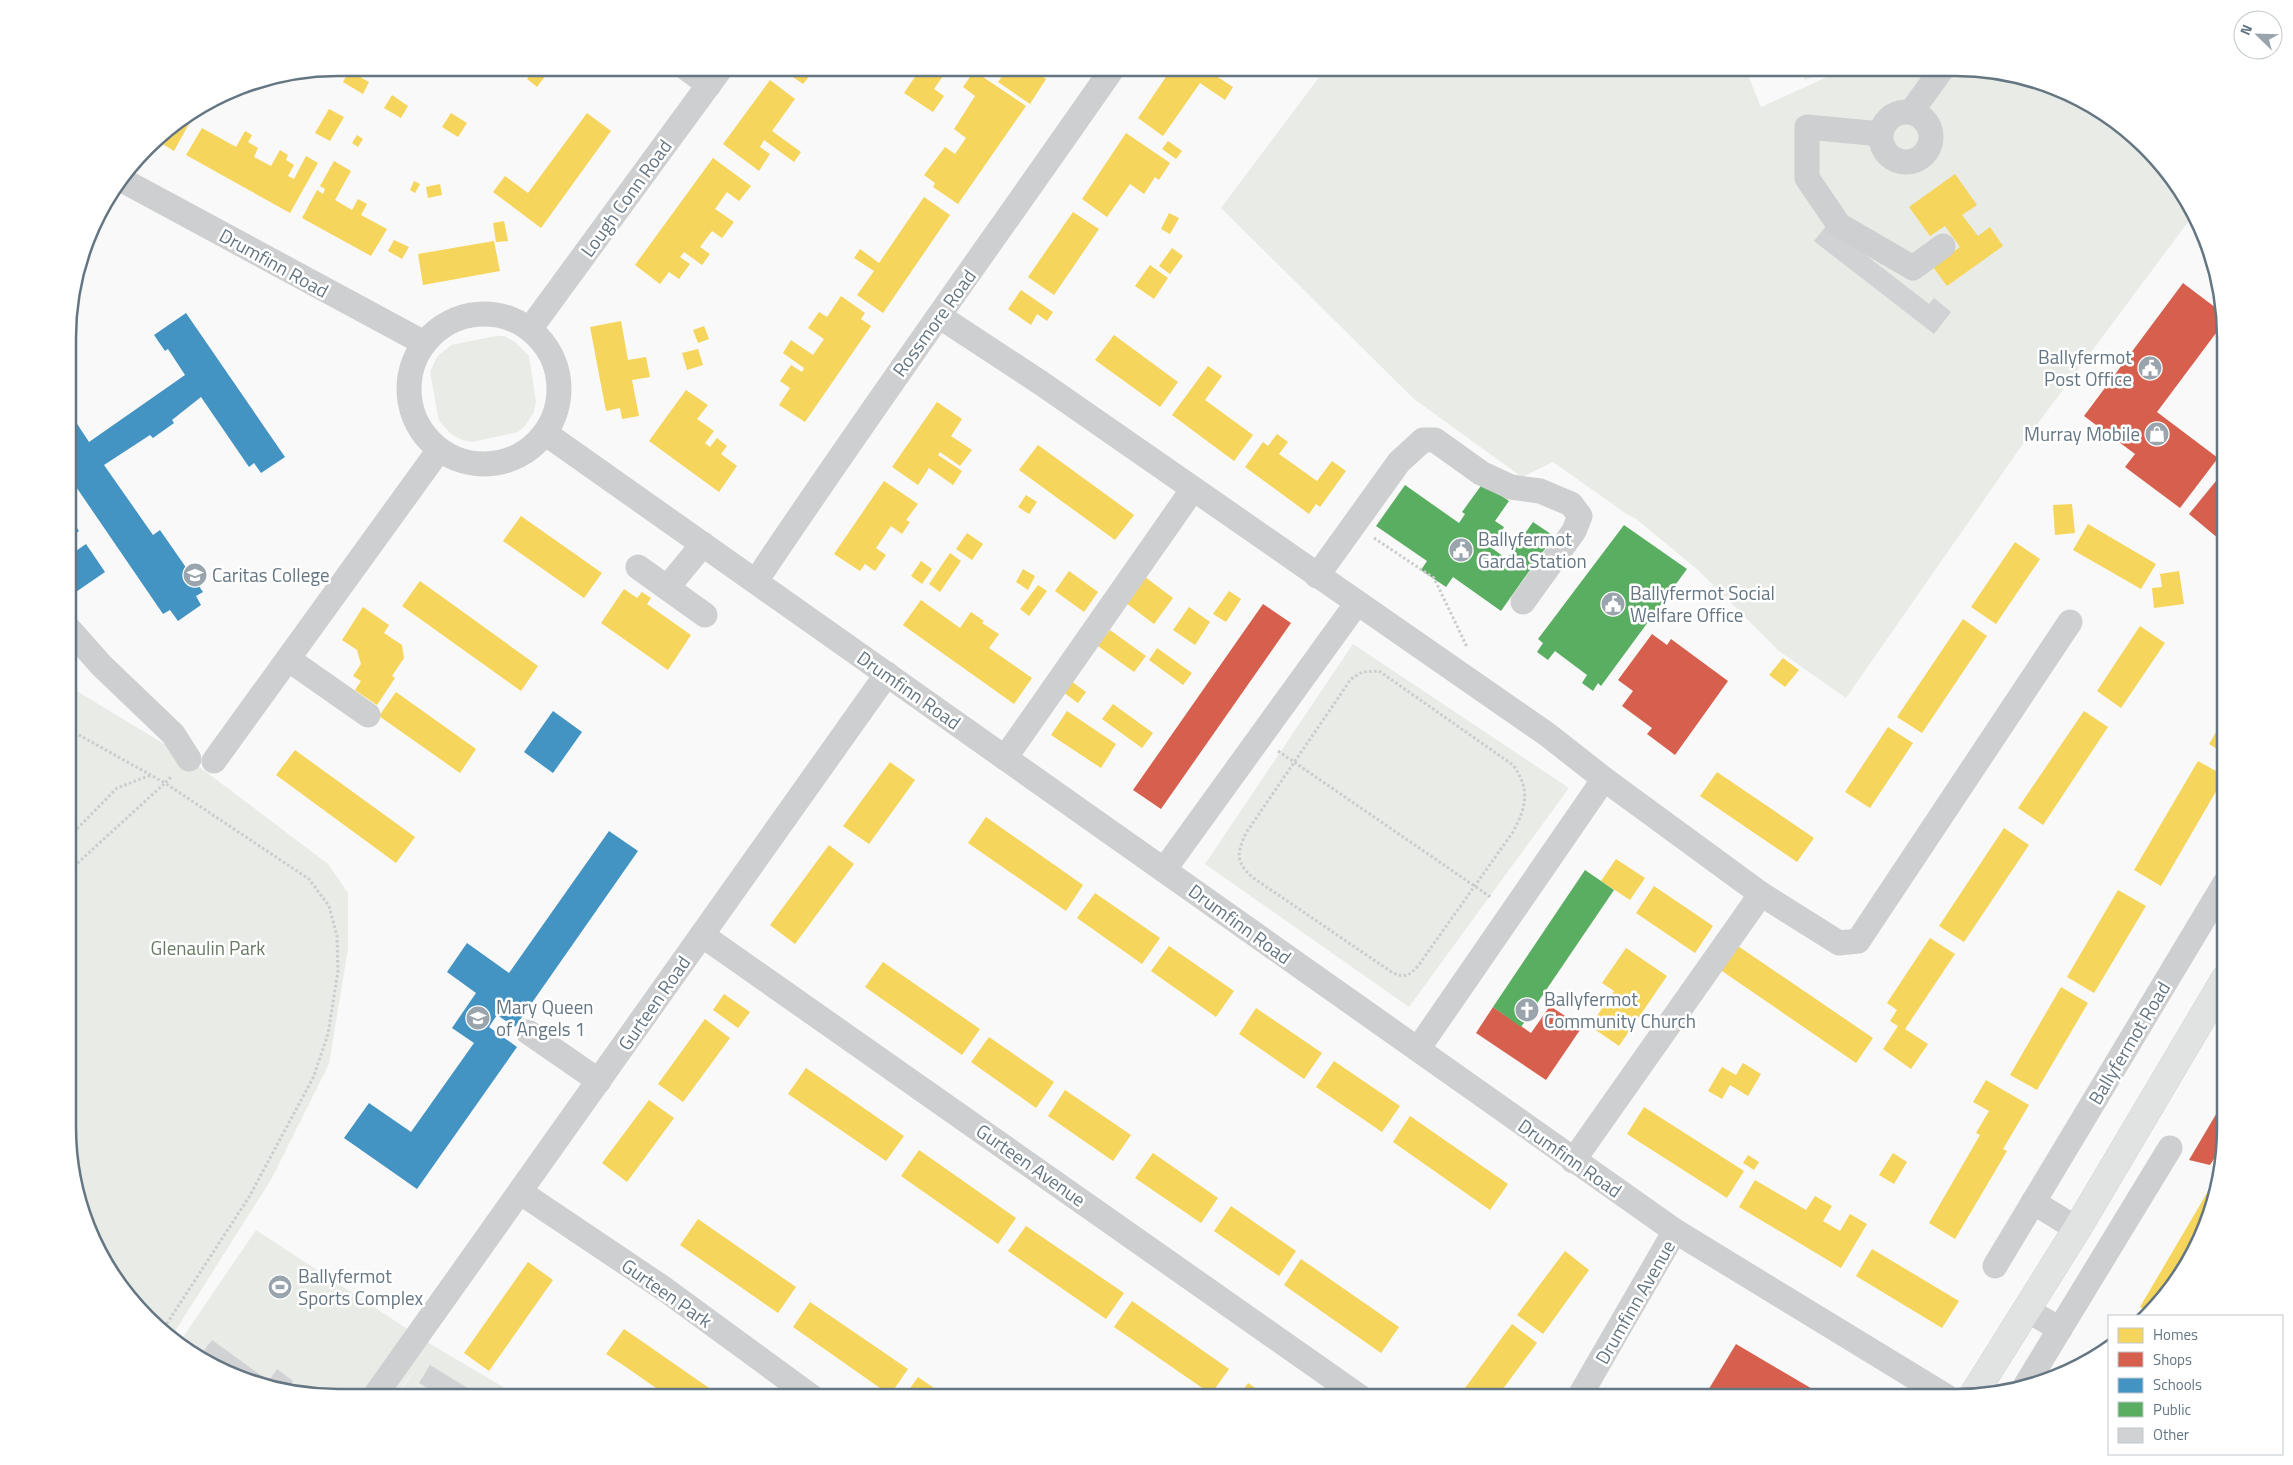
<svg xmlns="http://www.w3.org/2000/svg" width="2293" height="1465" font-family="'Titillium Web',sans-serif">
	<rect width="100%" height="100%" fill="#f9f9f9"/>
	<!-- green -->
	<g fill="#e8ebe6">
		<path d="M1326,68H1745L1761,107L1847,68H1955L2041,82L2105,113L2146,147L2189,203L2194,214L2027,438L1846,698L1779,651L1698,570L1635,518L1628,515L1553,462L1522,477L1414,399L1221,208Z"/>
		<path d="M1799,68H1834L1805,80Z"/>
		<path d="M496,336H504L515,342L529,356L536,402L534,412L525,426L518,432L472,442L462,440L451,434L439,421L430,372L437,357L451,345Z"/>
		<path d="M1353,644L1569,788L1409,1007L1205,864Z"/>
		<path d="M70,687L189,759L328,864L348,893V949L329,1064L272,1178L172,1336L113,1277L82,1214L70,1161Z"/>
		<path d="M256,1230L432,1345L520,1397H396L416,1368L394,1397H338L252,1383L188,1352L179,1343Z"/>
	</g>
	<!-- homes -->
	<g fill="#f6d55c">
		<path d="M336,68H341L338,74L334,72Z"/>
		<path d="M537,68H562L555,76L549,71L537,87L527,79Z"/>
		<path d="M780,68H816L803,84Z"/>
		<path d="M921,68H937L945,73L934,89L944,96L933,112L904,93Z"/>
		<path d="M1008,68H1029L1046,79L1030,104L998,82Z"/>
		<path d="M1172,68H1204L1233,87L1225,100L1200,83L1163,136L1138,118Z"/>
		<path d="M349,71L369,82L363,94L343,82Z"/>
		<path d="M974,71L1026,106L958,204L933,187L935,183L924,175L945,147L955,154L966,138L954,129L975,96L963,87Z"/>
		<path d="M770,80L795,99L772,131L801,152L794,162L764,140L760,147L770,154L759,171L723,144Z"/>
		<path d="M392,95L408,106L401,118L384,108Z"/>
		<path d="M329,109L344,117L330,141L315,133Z"/>
		<path d="M195,113L174,151L156,140L160,135Z"/>
		<path d="M451,113L467,123L458,137L442,127Z"/>
		<path d="M587,113L611,131L541,228L493,192L505,176L528,193Z"/>
		<path d="M202,128L236,147L245,131L252,135L248,142L258,148L254,157L271,166L280,150L288,155L286,160L294,165L288,176L294,179L306,156L318,163L290,213L186,155Z"/>
		<path d="M1126,133L1170,163L1159,180L1155,177L1144,194L1130,184L1107,217L1082,199Z"/>
		<path d="M357,135L363,139L358,147L352,143Z"/>
		<path d="M1168,141L1182,151L1176,159L1162,149Z"/>
		<path d="M713,158L751,186L739,201L727,192L715,209L734,222L722,238L712,231L700,247L710,254L702,265L684,252L680,257L690,264L679,279L669,272L660,284L635,265Z"/>
		<path d="M334,161L351,171L335,200L352,210L358,199L367,204L361,215L387,229L371,256L302,218L317,190L323,194L325,189L320,186Z"/>
		<path d="M1955,174L1977,205L1962,215L1978,236L1990,227L2003,246L1947,286L1933,267L1960,247L1945,226L1930,236L1909,207Z"/>
		<path d="M414,181L420,184L415,193L410,190Z"/>
		<path d="M440,184L442,195L428,198L426,187Z"/>
		<path d="M924,197L950,215L883,313L857,295L874,271L854,258L860,249L879,263Z"/>
		<path d="M1073,212L1099,229L1054,295L1028,277Z"/>
		<path d="M1169,213L1179,218L1170,234L1161,229Z"/>
		<path d="M504,221L508,241L496,242L493,223Z"/>
		<path d="M394,240L409,247L402,259L388,251Z"/>
		<path d="M494,241L500,271L423,285L418,254Z"/>
		<path d="M1172,248L1183,256L1170,274L1159,266Z"/>
		<path d="M1150,265L1168,278L1154,299L1135,286Z"/>
		<path d="M1021,290L1053,312L1047,321L1037,314L1031,325L1008,309Z"/>
		<path d="M841,296L865,313L861,319L871,326L805,422L779,405L790,388L780,381L791,365L802,372L804,368L783,353L791,340L813,355L824,339L808,328L819,312L827,317Z"/>
		<path d="M621,321L628,360L646,357L650,377L632,380L639,416L622,419L620,408L606,411L590,327Z"/>
		<path d="M704,326L709,339L698,343L693,330Z"/>
		<path d="M1114,335L1178,382L1160,407L1095,360Z"/>
		<path d="M698,349L703,365L687,370L682,353Z"/>
		<path d="M1208,366L1222,376L1205,400L1253,435L1234,461L1172,415Z"/>
		<path d="M686,390L708,405L697,419L714,431L705,443L710,447L717,438L727,446L721,454L737,466L719,492L649,441Z"/>
		<path d="M937,402L962,419L951,436L972,450L960,466L940,452L938,455L962,471L953,485L929,468L918,485L892,467Z"/>
		<path d="M1277,434L1288,442L1279,454L1317,481L1332,461L1346,471L1320,507L1316,504L1309,514L1245,467L1263,442L1268,446Z"/>
		<path d="M1038,445L1134,515L1115,540L1019,470Z"/>
		<path d="M884,481L918,504L906,520L910,522L902,534L891,526L876,548L886,555L875,571L865,564L860,571L834,554Z"/>
		<path d="M1026,495L1037,502L1029,514L1018,507Z"/>
		<path d="M2072,504L2075,533L2055,535L2053,505Z"/>
		<path d="M521,516L602,573L584,598L503,541Z"/>
		<path d="M2088,524L2156,564L2141,589L2073,550Z"/>
		<path d="M967,533L983,544L972,560L956,549Z"/>
		<path d="M2015,542L2040,559L1996,624L1971,607Z"/>
		<path d="M950,553L961,561L940,592L929,584Z"/>
		<path d="M921,561L932,569L922,584L911,576Z"/>
		<path d="M1023,569L1035,576L1028,590L1016,582Z"/>
		<path d="M1069,571L1098,592L1084,612L1055,591Z"/>
		<path d="M2179,571L2184,604L2154,608L2152,588L2162,587L2160,574Z"/>
		<path d="M1145,577L1173,598L1154,624L1126,603Z"/>
		<path d="M420,581L538,666L521,691L402,606Z"/>
		<path d="M1038,585L1047,591L1029,616L1020,609Z"/>
		<path d="M624,589L637,598L642,592L651,598L647,604L691,635L668,670L601,623Z"/>
		<path d="M1229,591L1241,599L1226,622L1213,614Z"/>
		<path d="M921,600L960,628L971,612L984,621L982,623L999,634L989,648L1032,678L1014,704L903,625Z"/>
		<path d="M363,607L389,625L384,633L402,645L404,658L392,676L395,678L377,705L355,690L361,681L353,676L361,664L357,650L342,640Z"/>
		<path d="M1189,607L1210,622L1195,645L1173,630Z"/>
		<path d="M1963,619L1987,636L1922,733L1897,717Z"/>
		<path d="M2140,626L2165,643L2121,708L2097,691Z"/>
		<path d="M1110,630L1146,656L1134,672L1098,646Z"/>
		<path d="M1157,648L1192,673L1183,685L1149,660Z"/>
		<path d="M1783,658L1799,670L1785,687L1769,675Z"/>
		<path d="M1071,681L1086,692L1078,703L1063,692Z"/>
		<path d="M396,692L476,749L460,773L379,716Z"/>
		<path d="M1113,704L1153,733L1142,748L1102,719Z"/>
		<path d="M1067,711L1116,744L1101,768L1051,735Z"/>
		<path d="M2084,711L2108,727L2043,825L2018,808Z"/>
		<path d="M2225,717V754L2209,744Z"/>
		<path d="M1888,727L1913,743L1870,808L1845,792Z"/>
		<path d="M295,750L415,837L396,863L276,775Z"/>
		<path d="M2198,761L2225,776L2161,886L2134,870Z"/>
		<path d="M890,762L915,780L869,844L843,826Z"/>
		<path d="M1717,772L1814,838L1797,862L1700,796Z"/>
		<path d="M986,817L1083,885L1066,911L968,843Z"/>
		<path d="M2004,828L2029,845L1964,942L1939,926Z"/>
		<path d="M829,845L854,864L795,944L770,925Z"/>
		<path d="M1616,859L1645,878L1630,900L1601,881Z"/>
		<path d="M1654,886L1713,926L1695,953L1636,913Z"/>
		<path d="M2118,890L2146,906L2094,993L2067,977Z"/>
		<path d="M1095,893L1160,938L1142,964L1077,918Z"/>
		<path d="M1930,938L1955,954L1905,1029L1928,1044L1911,1069L1883,1049L1898,1026L1890,1021L1897,1010L1887,1003Z"/>
		<path d="M1735,944L1873,1038L1856,1063L1719,969Z"/>
		<path d="M1169,946L1234,991L1216,1017L1151,971Z"/>
		<path d="M1626,948L1667,976L1619,1046L1590,1026L1614,991L1602,983Z"/>
		<path d="M883,962L980,1029L962,1055L865,987Z"/>
		<path d="M2061,987L2088,1003L2037,1090L2010,1075Z"/>
		<path d="M724,994L750,1012L738,1028L713,1010Z"/>
		<path d="M1256,1008L1322,1053L1304,1079L1239,1034Z"/>
		<path d="M705,1019L730,1038L683,1102L658,1084Z"/>
		<path d="M989,1037L1054,1082L1036,1108L971,1062Z"/>
		<path d="M1334,1061L1400,1106L1382,1132L1316,1087Z"/>
		<path d="M1743,1063L1761,1074L1748,1096L1730,1085L1722,1099L1708,1091L1722,1067L1736,1075Z"/>
		<path d="M806,1068L904,1136L886,1161L788,1094Z"/>
		<path d="M1986,1080L2029,1105L2003,1149L2007,1151L1955,1239L1929,1223L1980,1135L1976,1133L1989,1111L1973,1102Z"/>
		<path d="M1065,1090L1131,1135L1113,1161L1048,1116Z"/>
		<path d="M649,1100L674,1118L627,1182L602,1163Z"/>
		<path d="M1644,1107L1744,1171L1727,1198L1627,1134Z"/>
		<path d="M1410,1116L1508,1184L1490,1210L1393,1142Z"/>
		<path d="M919,1150L1016,1218L998,1244L901,1176Z"/>
		<path d="M1153,1153L1218,1198L1201,1223L1135,1178Z"/>
		<path d="M1893,1153L1907,1162L1894,1184L1879,1175Z"/>
		<path d="M1748,1155L1759,1162L1754,1170L1743,1163Z"/>
		<path d="M2217,1176L2211,1213L2180,1277L2150,1313L2140,1307Z"/>
		<path d="M1755,1180L1806,1210L1815,1196L1832,1206L1823,1221L1840,1231L1850,1214L1867,1224L1841,1268L1739,1207Z"/>
		<path d="M1231,1206L1296,1251L1279,1276L1214,1231Z"/>
		<path d="M698,1219L796,1287L778,1313L680,1245Z"/>
		<path d="M1026,1226L1124,1293L1106,1319L1008,1251Z"/>
		<path d="M1872,1249L1959,1301L1942,1328L1856,1276Z"/>
		<path d="M1565,1251L1589,1270L1543,1334L1517,1315Z"/>
		<path d="M1301,1259L1399,1327L1381,1353L1284,1285Z"/>
		<path d="M528,1262L553,1280L489,1371L464,1353Z"/>
		<path d="M1132,1301L1229,1369L1211,1394L1114,1327Z"/>
		<path d="M810,1302L908,1369L890,1395L793,1327Z"/>
		<path d="M1512,1324L1537,1343L1497,1397H1477L1465,1388Z"/>
		<path d="M624,1329L640,1340L722,1397H669L623,1365L606,1354Z"/>
		<path d="M918,1377L934,1388L947,1397H904Z"/>
		<path d="M1248,1383L1264,1394L1269,1397H1238Z"/>
	</g>
	<!-- shops -->
	<g fill="#d6604d">
		<path d="M2183,283L2224,314L2225,321L2157,412L2218,458L2180,508L2125,467L2135,454L2084,416Z"/>
		<path d="M2225,470V544L2189,514Z"/>
		<path d="M1263,604L1291,623L1161,809L1133,790Z"/>
		<path d="M1652,634L1667,645L1671,639L1728,681L1675,755L1647,734L1652,728L1622,706L1633,691L1618,680Z"/>
		<path d="M1550,1006L1582,1027L1546,1080L1476,1033L1493,1007L1531,1033Z"/>
		<path d="M2225,1099L2223,1152L2219,1151L2210,1165L2189,1160Z"/>
		<path d="M1736,1344L1826,1397H1704Z"/>
	</g>
	<!-- schools -->
	<g fill="#4393c3">
		<path d="M186,313L285,457L261,473L254,463L249,467L201,397L172,420L174,423L153,438L150,435L104,465L153,535L160,530L203,592L196,596L201,605L178,621L170,610L163,614L70,478V413L89,442L185,375L168,349L165,351L154,335Z"/>
		<path d="M70,518L79,531L70,537Z"/>
		<path d="M86,544L105,572L70,596V555Z"/>
		<path d="M553,711L582,732L553,773L524,752Z"/>
		<path d="M609,831L638,851L515,1027L497,1015L489,1027L517,1047L417,1189L344,1138L369,1103L411,1132L474,1043L452,1028L476,993L447,972L467,943L509,973Z"/>
	</g>
	<!-- public -->
	<g fill="#5aae61">
		<path d="M1483,483L1509,501L1495,521L1504,527L1497,538L1488,532L1485,536L1481,533L1478,538L1507,559L1533,522L1554,536L1501,611L1453,577L1446,587L1421,570L1427,561L1376,526L1405,485L1459,523L1465,514L1462,512Z"/>
		<path d="M1624,525L1687,569L1601,686L1598,683L1593,691L1582,683L1587,675L1555,651L1548,660L1537,652L1543,643L1538,639Z"/>
		<path d="M1585,870L1614,890L1521,1027L1493,1007Z"/>
	</g>
	<!-- building -->
	<g fill="#d0d2d3">
		<path d="M1827,225L1929,304L1934,298L1951,312L1934,334L1814,241Z"/>
		<path d="M212,1340L269,1381L277,1369L293,1381L288,1389L252,1383L199,1357Z"/>
		<path d="M430,1365L482,1397H442L419,1383Z"/>
	</g>
	<g fill="none" stroke-linecap="round" stroke-linejoin="round">
		<defs>
			<path id="major" d="M1972,1397L2077,1229L2225,979"/>
		</defs>
		<!-- major casing -->
		<use href="#major" stroke="#d5d6d7" stroke-width="29"/>
		<!-- path -->
		<g stroke="#cbcccd" stroke-width="3" stroke-dasharray="2.5 2.5" stroke-linecap="butt">
			<path d="M2223,314L2224,313"/>
			<path d="M1374,538L1434,578L1467,647"/>
			<path d="M1379,671L1513,765C1531,790 1526,807 1513,832L1418,966C1409,976 1405,978 1393,973L1252,877C1235,861 1237,853 1246,833L1351,679L1362,672Z"/>
			<path d="M70,730L165,783L70,870"/>
			<path d="M1278,751L1492,898"/>
			<path d="M70,836L117,788L151,775"/>
			<path d="M164,1328L249,1197L313,1078L328,1034L338,971L337,936L329,906L309,879L165,783L172,776"/>
		</g>
		<!-- minor -->
		<g stroke="#cecfd0" stroke-width="25">
			<path d="M686,68L709,85"/>
			<circle cx="1906" cy="137" r="25"/>
			<path d="M1911,112L1943,68"/>
			<path d="M1881,134L1807,127V178L1839,225L1913,268L1943,246"/>
			<path d="M124,181L424,343"/>
			<circle cx="484" cy="389" r="75"/>
			<path d="M939,316L1041,383L1548,735L1604,779L1418,1049"/>
			<path d="M530,329L721,68"/>
			<path d="M545,433L1675,1231L1947,1397"/>
			<path d="M638,567L705,615"/>
			<path d="M1317,576L1399,462L1423,440H1435L1481,473L1511,487L1540,491L1571,504L1580,516L1574,531L1523,602"/>
			<path d="M756,581C872,407 994,239 1113,68"/>
			<path d="M667,588L703,544"/>
			<path d="M70,630L101,665L173,734L189,759"/>
			<path d="M288,659L368,715"/>
			<path d="M1005,758L1193,489"/>
			<path d="M214,761L439,450"/>
			<path d="M1604,779L1761,894L1839,943L1858,941L2070,622"/>
			<path d="M1164,870L1357,603"/>
			<path d="M702,935L1360,1397"/>
			<path d="M528,1032L599,1081"/>
			<path d="M1573,1161L1761,894"/>
			<path d="M520,1192L663,1288L812,1397"/>
			<path d="M2033,1202L2077,1229"/>
			<path d="M1995,1266L2225,883"/>
			<path d="M2027,1310L2060,1329"/>
			<path d="M2024,1388L2170,1148"/>
			<path d="M374,1397L887,674"/>
			<path d="M1579,1397L1675,1231"/>
		</g>
		<!-- major -->
		<use href="#major" stroke="#e1e2e2" stroke-width="28"/>
	</g>
	<!-- icons -->
	<defs>
		<symbol id="civic-disc" viewBox="-11 -11 22 22"><circle r="9.5" fill="#99a4ac" stroke="#fff"/><path d="M-.6-6.5H3V-4.5H.6V-3L4-1V1h2V6H-6V1h2V-1L-.6-3ZM-1.2 2.5V6h2.4V2.5Z" fill="#fff"/></symbol>
		<symbol id="shop-disc" viewBox="-11 -11 22 22"><circle r="9.5" fill="#99a4ac" stroke="#fff"/><path d="M-5-2.5h2.3a2.7 3.5 0 0 1 5.4 0H5L5.5 6h-11ZM-1.5-2.5h3a1.5 2.3 0 0 0-3 0Z" fill="#fff"/></symbol>
		<symbol id="school-disc" viewBox="-11 -11 22 22"><circle r="9.5" fill="#99a4ac" stroke="#fff"/><path d="M0-5L7-2L0 1L-7-2ZM-4 1L0 2.5L4 1V4Q0 6-4 4Z" fill="#fff"/></symbol>
		<symbol id="church-disc" viewBox="-11 -11 22 22"><circle r="9.5" fill="#99a4ac" stroke="#fff"/><path d="M-1.2-6h2.4v3.5h3.3v2.4h-3.3V6h-2.4V-.1h-3.3v-2.4h3.3Z" fill="#fff"/></symbol>
		<symbol id="stadium-disc" viewBox="-11 -11 22 22"><circle r="9.5" fill="#99a4ac" stroke="#fff"/><path d="M0-5a6.5 5 0 1 0 0 10a6.5 5 0 1 0 0-10ZM-3.5-1.8h7v3.6h-7Z" fill="#fff"/></symbol>
	</defs>
	<g fill-rule="evenodd">
		<use href="#civic-disc" x="2136" y="354" width="28" height="28"/>
		<use href="#shop-disc" x="2143" y="420" width="28" height="28"/>
		<use href="#civic-disc" x="1447" y="536" width="28" height="28"/>
		<use href="#school-disc" x="181" y="561" width="28" height="28"/>
		<use href="#civic-disc" x="1599" y="590" width="28" height="28"/>
		<use href="#church-disc" x="1513" y="996" width="28" height="28"/>
		<use href="#school-disc" x="464" y="1004" width="28" height="28"/>
		<use href="#stadium-disc" x="266" y="1273" width="28" height="28"/>
	</g>
	<g text-anchor="middle" stroke-width="5" stroke-linejoin="round" paint-order="stroke">
		<!-- street labels -->
		<g font-size="19" fill="#657683" stroke="#fff">
			<text transform="translate(626 198) rotate(-54)" y="7">Lough Conn Road</text>
			<text transform="translate(274 263) rotate(29)" y="7">Drumfinn Road</text>
			<text transform="translate(934 323) rotate(-54)" y="7">Rossmore Road</text>
			<text transform="translate(909 690) rotate(35)" y="7">Drumfinn Road</text>
			<text transform="translate(1240 924) rotate(36)" y="7">Drumfinn Road</text>
			<text transform="translate(654 1003) rotate(-55)" y="7">Gurteen Road</text>
			<text transform="translate(2129 1043) rotate(-59)" y="7">Ballyfermot Road</text>
			<text transform="translate(1570 1158) rotate(35)" y="7">Drumfinn Road</text>
			<text transform="translate(1031 1165) rotate(35)" y="7">Gurteen Avenue</text>
			<text transform="translate(667 1293) rotate(35)" y="7">Gurteen Park</text>
			<text transform="translate(1635 1302) rotate(-60)" y="7">Drumfinn Avenue</text>
		</g>
		<!-- poi labels -->
		<g font-size="19" fill="#657683" stroke="#fff" text-anchor="start">
			<text x="2132" y="364" text-anchor="end">Ballyfermot<tspan x="2132" dy="22">Post Office</tspan></text>
			<text x="2140" y="441" text-anchor="end">Murray Mobile</text>
			<text x="1478" y="546">Ballyfermot<tspan x="1478" dy="22">Garda Station</tspan></text>
			<text x="212" y="582">Caritas College</text>
			<text x="1630" y="600">Ballyfermot Social<tspan x="1630" dy="22">Welfare Office</tspan></text>
			<text x="1544" y="1006">Ballyfermot<tspan x="1544" dy="22">Community Church</tspan></text>
			<text x="496" y="1014">Mary Queen<tspan x="496" dy="22">of Angels 1</tspan></text>
			<text x="298" y="1283">Ballyfermot<tspan x="298" dy="22">Sports Complex</tspan></text>
		</g>
		<!-- park labels -->
		<g font-size="19" fill="#687a64" stroke="#fff">
			<text x="208" y="955">Glenaulin Park</text>
		</g>
	</g>
	<!-- crop -->
	<path d="M0 0H2293V1465H0ZM338 76H1955A262 262 0 0 1 2217 338V1127A262 262 0 0 1 1955 1389H338A262 262 0 0 1 76 1127V338A262 262 0 0 1 338 76Z" fill="#fff" fill-rule="evenodd"/>
	<path fill="none" stroke="#657683" stroke-width="2.5" d="M338 76H1955A262 262 0 0 1 2217 338V1127A262 262 0 0 1 1955 1389H338A262 262 0 0 1 76 1127V338A262 262 0 0 1 338 76Z"/>
	<!-- legend -->
	<rect x="2108" y="1315" width="175" height="140" fill="#ffffff" stroke="#c1c8cd"/>
	<rect x="2118" y="1328" width="25" height="15" fill="#f6d55c" stroke="#c1c8cd"/>
	<text x="2153" y="1340" font-size="15" fill="#657683">Homes</text>
	<rect x="2118" y="1352" width="25" height="15" fill="#d6604d" stroke="#c1c8cd"/>
	<text x="2153" y="1365" font-size="15" fill="#657683">Shops</text>
	<rect x="2118" y="1378" width="25" height="15" fill="#4393c3" stroke="#c1c8cd"/>
	<text x="2153" y="1390" font-size="15" fill="#657683">Schools</text>
	<rect x="2118" y="1402" width="25" height="15" fill="#5aae61" stroke="#c1c8cd"/>
	<text x="2153" y="1415" font-size="15" fill="#657683">Public</text>
	<rect x="2118" y="1428" width="25" height="15" fill="#d0d2d3" stroke="#c1c8cd"/>
	<text x="2153" y="1440" font-size="15" fill="#657683">Other</text>
	<!-- north arrow -->
	<g transform="translate(2258 35) rotate(293)"><circle r="24" fill="#ffffff" stroke="#c1c8cd"/>
	<path d="M0-4L9 19L0 12L-9 19Z" fill="#99a4ac"/>
	<text y="-8" font-size="14" font-weight="bold" text-anchor="middle" fill="#657683">N</text>
	</g>
</svg>
